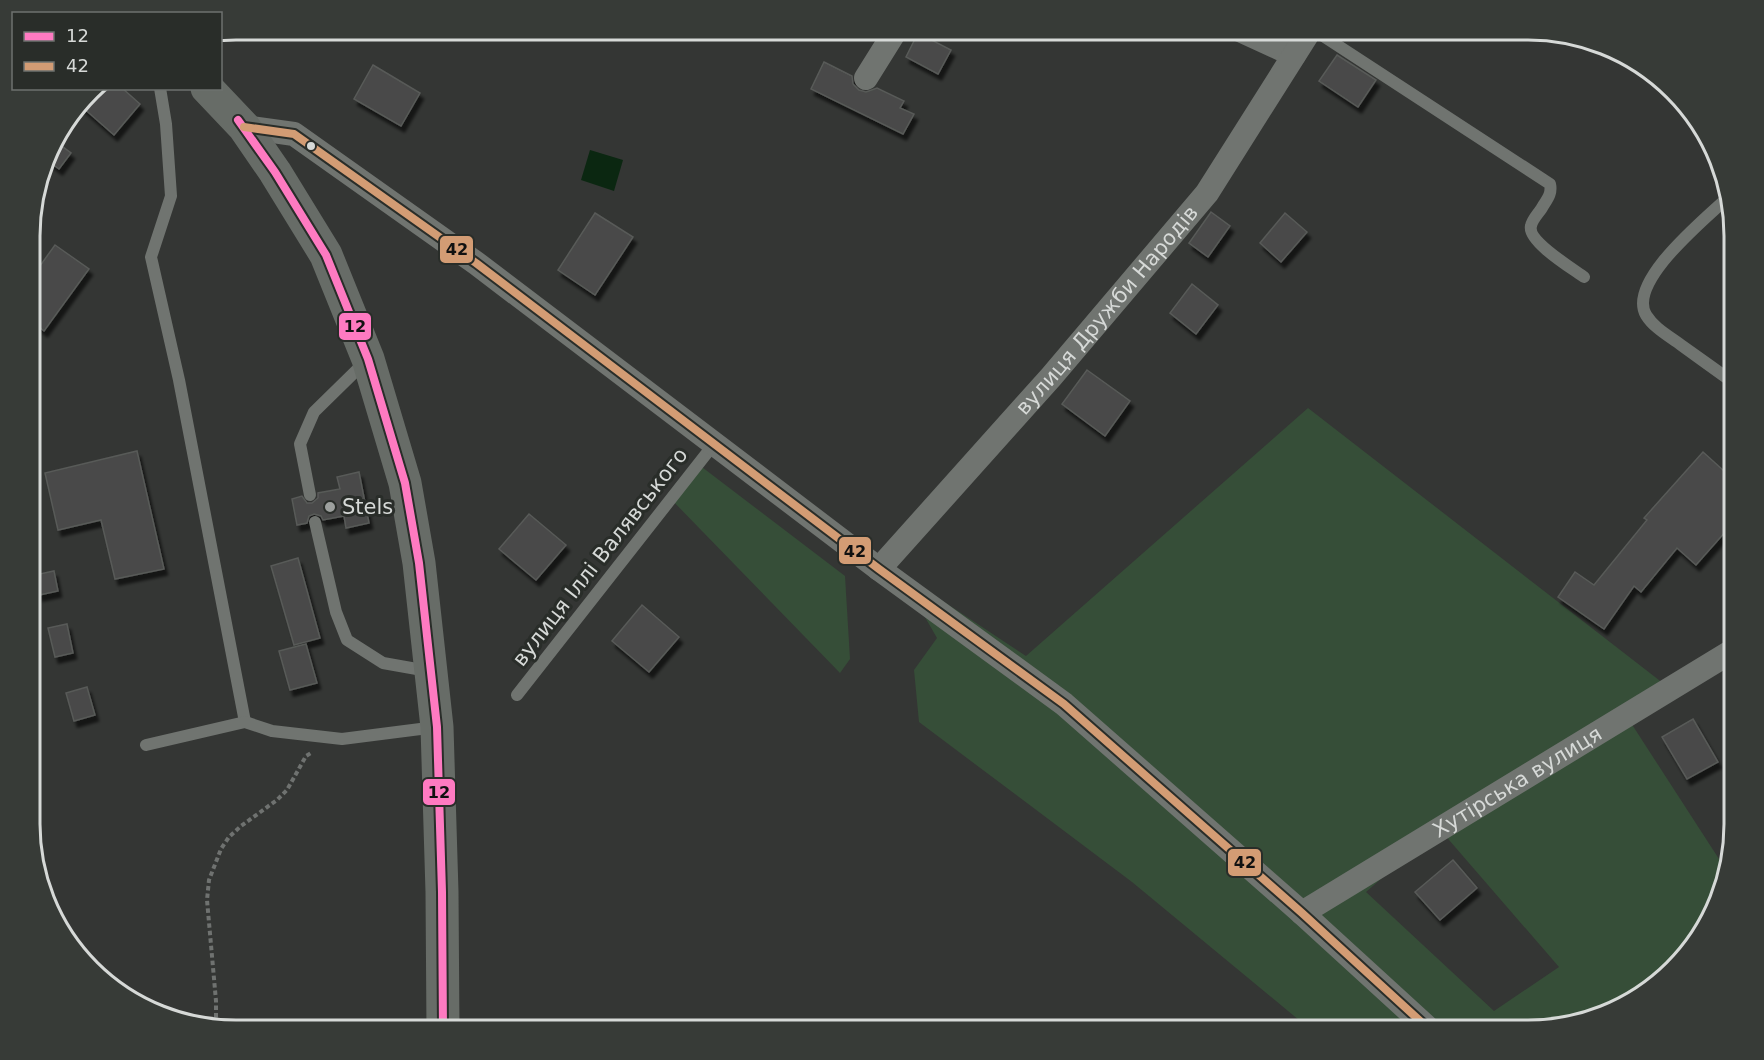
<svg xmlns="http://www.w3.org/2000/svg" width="1764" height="1060" font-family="'DejaVu Sans',sans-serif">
	<defs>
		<filter id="shadow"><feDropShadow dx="3.5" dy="6" stdDeviation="1.5" flood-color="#0009"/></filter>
	</defs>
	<rect width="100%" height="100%" fill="#343634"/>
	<!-- green -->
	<g fill="#364e38" fill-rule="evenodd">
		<path d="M1308,408L1677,694L1631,723L1719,859L1729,852L1706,927L1631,1002L1541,1030H1311L1132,882L919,722L914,670L937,638L899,572L1026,656ZM1443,833L1559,967L1494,1011L1366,892L1414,850Z"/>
		<path d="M694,461L845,576L850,659L840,673L667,495Z"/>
	</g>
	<!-- water -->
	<path fill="#0b2711" d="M590,150L623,160L614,191L581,180Z"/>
	<!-- building -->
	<g fill="#484a48" stroke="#585a58" stroke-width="1.5" filter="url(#shadow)">
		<path d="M918,33L951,50L938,74L906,57Z"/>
		<path d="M1337,55L1376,80L1358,107L1319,81Z"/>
		<path d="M824,62L852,76L853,84L859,90L866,92L877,88L904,101L900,108L914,114L903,134L811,89Z"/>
		<path d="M373,65L420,93L401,126L354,99Z"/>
		<path d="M95,88H122L140,104L114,135L81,106Z"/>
		<path d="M55,141L71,153L59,169L47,160L51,145Z"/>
		<path d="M1211,212L1230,226L1208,257L1189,243Z"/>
		<path d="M595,213L633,237L595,295L558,270Z"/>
		<path d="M1285,213L1307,232L1281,262L1260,243Z"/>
		<path d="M55,245L89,269L44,331L32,321V277Z"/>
		<path d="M1192,284L1218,305L1196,334L1170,313Z"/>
		<path d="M1087,370L1130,401L1105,436L1062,404Z"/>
		<path d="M137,451L164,569L115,579L101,520L58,530L45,473Z"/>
		<path d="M1703,452L1734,480V522L1696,565L1677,548L1641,592L1634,586L1604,629L1558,597L1575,572L1594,585L1647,520L1644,518Z"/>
		<path d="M359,472L369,523L346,528L344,516L323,520L321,516L314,514L309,516L307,523L297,525L292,499L302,496L307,503H312L318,498V493L340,489L337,477Z"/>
		<path d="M529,514L566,545L536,580L499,549Z"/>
		<path d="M298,558L320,638L294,645L271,566Z"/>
		<path d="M54,571L58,591L39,595L35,575Z"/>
		<path d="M642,605L679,637L649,672L612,641Z"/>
		<path d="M67,624L73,653L55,657L48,628Z"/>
		<path d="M306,644L317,683L290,690L279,651Z"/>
		<path d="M87,687L95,715L74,721L66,693Z"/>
		<path d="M1693,719L1718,762L1687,779L1662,737Z"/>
		<path d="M1453,860L1477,888L1440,920L1415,892Z"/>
	</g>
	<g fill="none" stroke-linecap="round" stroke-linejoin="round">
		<!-- path -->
		<path stroke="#6f7270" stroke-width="4" stroke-dasharray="4.5 3" stroke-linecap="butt" d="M216,1025V1001L207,900L209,880L221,849L229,837L241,826L277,800L287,790L306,756L311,753"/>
		<!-- lane -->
		<g stroke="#707470" stroke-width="12">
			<path d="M1314,30L1550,184C1552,193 1548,198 1543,206C1540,212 1532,219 1531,226C1527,241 1573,269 1584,277"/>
			<path d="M160,88L166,124L171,196L151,257L179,380L245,722"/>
			<path d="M1726,199C1704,220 1627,282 1646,315C1654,328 1669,336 1681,345C1699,358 1716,370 1734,383"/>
			<path d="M310,495L300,444L314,412L365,362"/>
			<path d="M315,522L336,612L347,640L383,663L428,671"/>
			<path d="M517,695L714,444"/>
			<path d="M146,745L245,722L272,731L342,739L436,727"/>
		</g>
		<!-- street -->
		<g stroke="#707470" stroke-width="24">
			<path d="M1240,30L1294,55"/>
			<path d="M866,78L896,30"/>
			<path d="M244,127L294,134L476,263L879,569L1064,704L1302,913L1430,1030"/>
			<path id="s1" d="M879,569L1051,377L1207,193L1310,30"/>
			<path id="s2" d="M1302,913L1734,650"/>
		</g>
		<!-- primary -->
		<path stroke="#676c67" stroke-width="33" d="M207,88L244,127L275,172L326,255L368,359L405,483L419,563L437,727L442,892L443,1030"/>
		<defs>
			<path id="bus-1" d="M238,120L275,172L326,255L368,359L405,483L419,563L437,727L442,892L443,1030"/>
			<path id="bus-2" d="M244,127L294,134L476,263L879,569L1064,704L1302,913L1430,1030"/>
		</defs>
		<!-- bus-1 casing -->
		<use href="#bus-1" stroke="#292d29" stroke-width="12"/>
		<!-- bus-2 casing -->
		<use href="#bus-2" stroke="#292d29" stroke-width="12"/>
		<!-- bus-1 -->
		<use href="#bus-1" stroke="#fe7ac1" stroke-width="8"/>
		<!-- bus-2 -->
		<use href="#bus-2" stroke="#d39c74" stroke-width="8"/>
	</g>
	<!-- markers -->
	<circle fill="#d6d9d7" stroke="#292d29" stroke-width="2" cx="311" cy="146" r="5"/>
	<circle fill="#9da09e" stroke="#292d29" stroke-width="2" cx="330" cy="507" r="6"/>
	<g text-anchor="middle" stroke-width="6" stroke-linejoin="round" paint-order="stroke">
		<!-- street labels -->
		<g font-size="21" fill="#d6d9d7" stroke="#292d29">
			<text dy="7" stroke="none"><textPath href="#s1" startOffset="345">вулиця Дружби Народів</textPath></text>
			<text transform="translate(600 557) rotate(-52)" y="7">вулиця Іллі Валявського</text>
			<text dy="7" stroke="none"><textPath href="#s2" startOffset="252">Хутірська вулиця</textPath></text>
		</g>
		<!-- poi labels -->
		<g font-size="21" fill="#d6d9d7" stroke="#292d29" text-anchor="start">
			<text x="342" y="514">Stels</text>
		</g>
	</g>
	<!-- crop -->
	<path d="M0 0H1764V1060H0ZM236 40H1528A196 196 0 0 1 1724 236V824A196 196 0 0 1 1528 1020H236A196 196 0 0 1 40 824V236A196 196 0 0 1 236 40Z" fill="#373b37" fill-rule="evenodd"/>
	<path fill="none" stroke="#d6d9d7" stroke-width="3" d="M236 40H1528A196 196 0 0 1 1724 236V824A196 196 0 0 1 1528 1020H236A196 196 0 0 1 40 824V236A196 196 0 0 1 236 40Z"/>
	<g stroke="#292d29" stroke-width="2">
		<rect x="439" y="235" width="35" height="29" rx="6" fill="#d39c74"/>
		<rect x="338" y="312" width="34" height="29" rx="6" fill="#fe7ac1"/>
		<rect x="838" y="536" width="34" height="29" rx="6" fill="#d39c74"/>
		<rect x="422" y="778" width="34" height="28" rx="6" fill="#fe7ac1"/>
		<rect x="1227" y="848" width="35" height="29" rx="6" fill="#d39c74"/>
	</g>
	<g font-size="16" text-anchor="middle" font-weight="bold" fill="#111">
		<text x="457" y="255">42</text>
		<text x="355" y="332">12</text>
		<text x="855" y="557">42</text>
		<text x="439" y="798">12</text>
		<text x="1245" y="868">42</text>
	</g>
	<!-- legend -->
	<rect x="12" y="12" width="210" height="78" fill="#292d29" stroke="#6e726f" stroke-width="1.5"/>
	<rect x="24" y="32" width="30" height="9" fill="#fe7ac1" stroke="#6e726f" stroke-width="1.5"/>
	<text x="66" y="42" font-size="18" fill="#d6d9d7">12</text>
	<rect x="24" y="62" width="30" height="9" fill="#d39c74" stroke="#6e726f" stroke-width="1.5"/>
	<text x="66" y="72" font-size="18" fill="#d6d9d7">42</text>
</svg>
